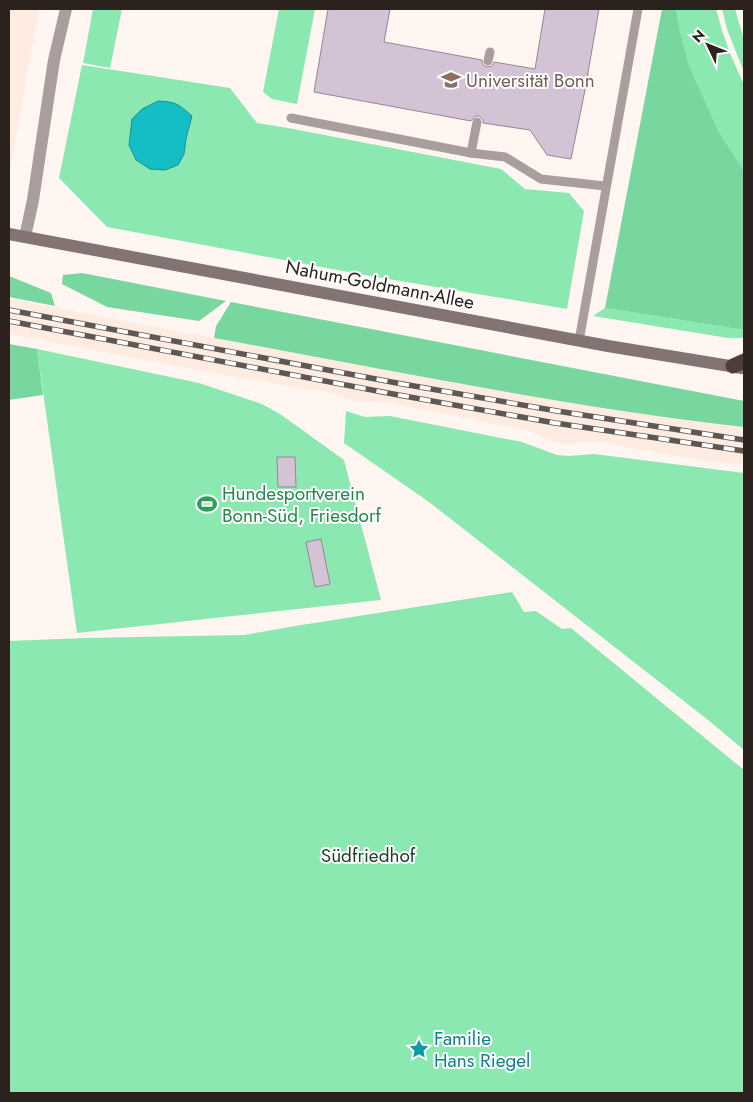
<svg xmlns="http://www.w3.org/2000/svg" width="753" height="1102" font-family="Jost,sans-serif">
	<rect width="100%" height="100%" fill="#fff5f1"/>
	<!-- built -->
	<g fill="#feebe2">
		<path d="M9,9H39L9,175Z"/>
		<path d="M9,299L214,338L608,408L744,426V465L705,461L593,441L564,444L552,441L530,431L389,403L354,401L336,394L209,372L9,334Z"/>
	</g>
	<!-- green -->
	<g fill="#8be8b1" fill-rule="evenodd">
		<path d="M93,9H122L110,68L83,63Z"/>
		<path d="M279,9H315L297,104L272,99L263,92Z"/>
		<path d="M676,9H716L722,30L730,53L744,85V171L719,132L689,65L680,31Z"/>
		<path d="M722,9H735L744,40V72L727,29Z"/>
		<path d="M82,65L230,88L257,123L288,128L501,169L525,189L569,193L584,211L567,309L359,274L107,227L59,178ZM158,101L189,130L186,139L184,154Z"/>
		<path d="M605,308L744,330V338H728L593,316Z"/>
		<path d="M37,349L199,383L262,404L280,414L344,460L381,600L77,633Z"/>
		<path d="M346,411L365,417L390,416L522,442L557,455L569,456L594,454L744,473V750L708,720L429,502L344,443Z"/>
		<path d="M512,592L524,612L536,611L562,629L571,628L744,770V1093H9V641L83,638L244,635L295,626Z"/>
	</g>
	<!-- forest -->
	<g fill="#77d79f">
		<path d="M662,9H676L680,31L689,65L719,132L744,171V330L605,308Z"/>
		<path d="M82,273L226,301L199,321L107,307L62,284L63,275Z"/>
		<path d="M9,276L51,293L55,306L9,297Z"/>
		<path d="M231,302L744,401V427C567,407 390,370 214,338L216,326Z"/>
		<path d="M9,344L37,349L43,395L9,400Z"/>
	</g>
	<!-- water -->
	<path fill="#13bfc5" stroke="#1a9093" d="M158,101C177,102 178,104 192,116L186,139L184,154L178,165L165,170L150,169L136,160L129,145L132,119L142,109Z"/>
	<!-- building -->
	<g fill="#d3c3d5" stroke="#958697">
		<path d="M328,9H390L384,42L482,60L483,65L487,67L492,66L494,62L535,69L545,9H599L585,90L571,159L547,155L530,130L483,123V120L479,116H475L471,121L314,92Z"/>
		<path d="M277,457H295L296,487H278Z"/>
		<path d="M321,539L330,584L315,587L306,542Z"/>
	</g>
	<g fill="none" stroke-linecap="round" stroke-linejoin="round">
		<!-- lane -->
		<g stroke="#a99d9d" stroke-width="9">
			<path d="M488,61L490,52"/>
			<path d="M291,118L471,153L505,157L541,179L605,186"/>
			<path d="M471,153L477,122"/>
			<path d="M579,341L638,9"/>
		</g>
		<!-- street -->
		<path stroke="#a99d9d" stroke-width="12" d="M25,237L33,200L54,60L66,9"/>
		<!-- secondary -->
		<path stroke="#837372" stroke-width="12" d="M9,234L608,346L742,368"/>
		<!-- highway -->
		<path stroke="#503b3b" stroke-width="15" d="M733,366L744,361"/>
		<defs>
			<g id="rail">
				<path d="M9,310L397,383L557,411L744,440"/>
				<path d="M9,321L393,394L555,423L744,451"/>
			</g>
		</defs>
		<!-- rail casing -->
		<use href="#rail" stroke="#605753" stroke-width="5.5"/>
		<!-- rail -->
		<use href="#rail" stroke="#fff" stroke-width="4" stroke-dasharray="11" stroke-linecap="butt"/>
	</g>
	<!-- icons -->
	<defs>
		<symbol id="university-bare" viewBox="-9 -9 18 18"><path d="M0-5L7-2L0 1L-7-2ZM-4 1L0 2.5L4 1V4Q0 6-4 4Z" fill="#8d6e63" stroke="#fff" stroke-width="2.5" paint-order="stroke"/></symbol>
		<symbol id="stadium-bare" viewBox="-9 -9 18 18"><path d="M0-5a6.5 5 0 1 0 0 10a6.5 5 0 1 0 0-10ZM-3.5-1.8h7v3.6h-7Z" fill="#2e9e5b" stroke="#fff" stroke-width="2.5" paint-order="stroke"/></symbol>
		<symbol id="sight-bare" viewBox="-9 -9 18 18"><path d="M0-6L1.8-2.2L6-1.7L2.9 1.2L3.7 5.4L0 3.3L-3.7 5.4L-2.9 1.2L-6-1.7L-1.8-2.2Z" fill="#0f9aa8" stroke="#fff" stroke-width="2.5" paint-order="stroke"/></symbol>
	</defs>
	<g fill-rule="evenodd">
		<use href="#university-bare" x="437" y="66" width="28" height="28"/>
		<use href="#stadium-bare" x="193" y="490" width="28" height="28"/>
		<use href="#sight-bare" x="405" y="1035" width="28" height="28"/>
	</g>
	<g text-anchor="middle" stroke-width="4" stroke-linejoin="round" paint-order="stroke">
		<!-- education labels -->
		<g font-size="19" fill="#785e54" stroke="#fff" text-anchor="start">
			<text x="466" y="87">Universität Bonn</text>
		</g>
		<!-- street labels -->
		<g font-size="19" fill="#2b221e" stroke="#fff">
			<text transform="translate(380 284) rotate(11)" y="7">Nahum-Goldmann-Allee</text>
		</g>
		<!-- leisure labels -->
		<g font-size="19" fill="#27864d" stroke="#fff" text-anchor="start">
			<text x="222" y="500">Hundesportverein<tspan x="222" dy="22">Bonn-Süd, Friesdorf</tspan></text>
		</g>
		<!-- park labels -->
		<g font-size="19" fill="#1a422c" stroke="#fff">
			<text x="368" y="862">Südfriedhof</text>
		</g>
		<!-- culture labels -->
		<g font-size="19" fill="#0d838f" stroke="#fff" text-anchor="start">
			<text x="434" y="1045">Familie<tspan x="434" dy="22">Hans Riegel</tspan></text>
		</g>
	</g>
	<!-- border -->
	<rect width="753" height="1102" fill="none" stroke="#2b221e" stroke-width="20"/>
	<!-- north arrow -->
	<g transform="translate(708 45) rotate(313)" stroke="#ffffff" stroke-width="4" paint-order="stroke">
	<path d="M0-4L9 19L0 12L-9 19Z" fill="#2b221e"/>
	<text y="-8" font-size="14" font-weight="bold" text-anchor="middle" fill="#2b221e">N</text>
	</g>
</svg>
